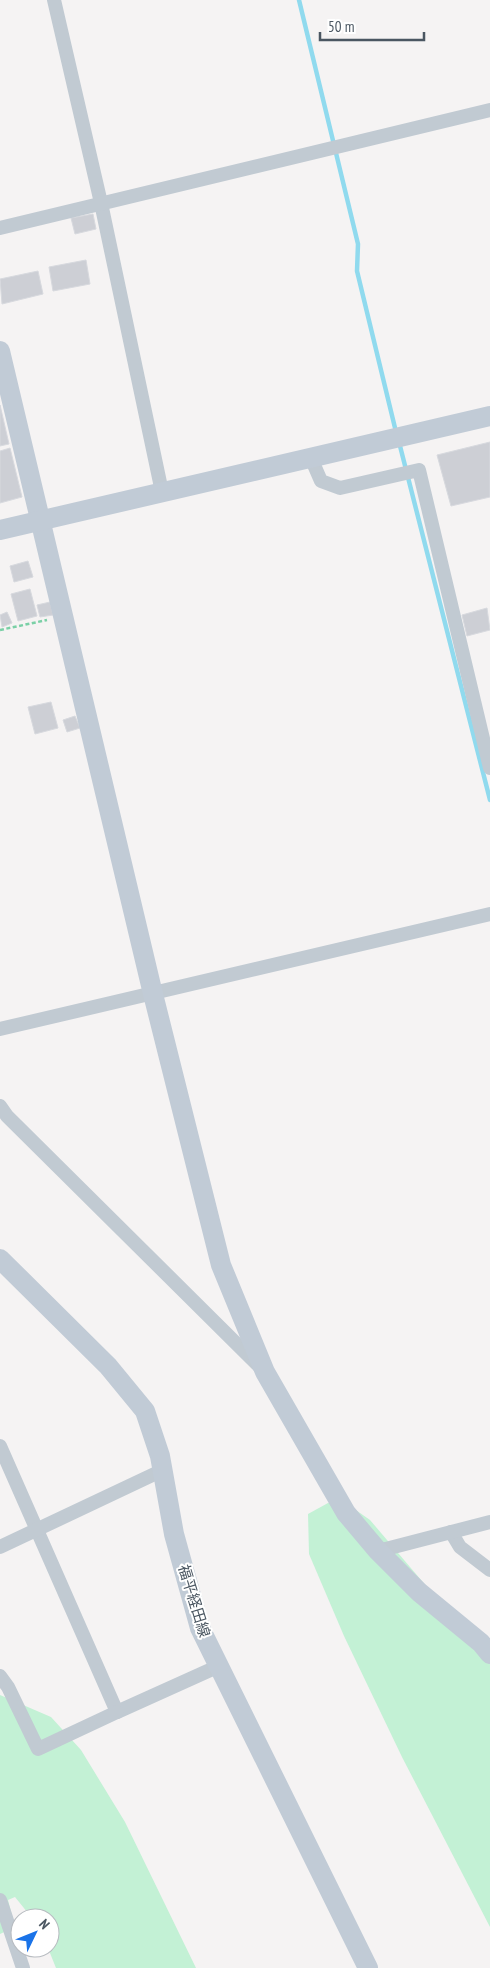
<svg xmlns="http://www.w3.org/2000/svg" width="490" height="1968" font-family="'PT Sans Narrow','Noto Sans JP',sans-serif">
	<rect width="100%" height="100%" fill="#f5f3f3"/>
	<!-- green -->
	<g fill="#c3f1d5">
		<path d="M343,1501L370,1520L490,1661V1927L402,1757L344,1636L309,1554L308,1514L328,1503Z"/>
		<path d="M0,1695L51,1717L81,1750L125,1822L196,1968H56L48,1948H50V1918H32L15,1897L8,1900L15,1927L0,1934Z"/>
	</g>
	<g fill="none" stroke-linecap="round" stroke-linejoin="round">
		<!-- stream -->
		<g stroke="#90daee" stroke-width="4.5">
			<path d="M299,0L358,244L357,271L396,432"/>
			<path d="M399,442L490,800"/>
		</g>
	</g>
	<!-- building -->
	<g fill="#cdcfd5" stroke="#d7d9de">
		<path d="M93,214L96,229L75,234L71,218Z"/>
		<path d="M86,260L90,284L53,291L49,267Z"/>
		<path d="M38,271L43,294L2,304L0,279Z"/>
		<path d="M0,405L9,444L0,446Z"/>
		<path d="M490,442V497L451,506L437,455Z"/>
		<path d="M10,448L22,497L0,503V451Z"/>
		<path d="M28,561L33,577L14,582L10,566Z"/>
		<path d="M30,589L37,616L18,621L11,594Z"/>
		<path d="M50,602L53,615L40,617L37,605Z"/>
		<path d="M487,608L490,630L467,636L462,615Z"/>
		<path d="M7,612L12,623L2,627L0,615Z"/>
		<path d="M51,702L58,728L35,734L28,707Z"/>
		<path d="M75,716L80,728L67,732L63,720Z"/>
	</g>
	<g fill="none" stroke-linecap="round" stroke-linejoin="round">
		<!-- path -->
		<path stroke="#7ad0a6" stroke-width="2.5" stroke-dasharray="4 2.5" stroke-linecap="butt" d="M0,630L47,620"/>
		<!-- street -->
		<g stroke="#c1cad2" stroke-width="14">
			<path d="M54,0L101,203L162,492"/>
			<path d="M0,228L490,110"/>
			<path d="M311,458L321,481L340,488L419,470L490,768"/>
			<path d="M0,1029L490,914"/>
			<path d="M0,1106L7,1116L259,1366"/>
			<path d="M0,1446L117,1712L219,1666"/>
			<path d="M451,1532L460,1547L490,1570"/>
			<path d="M0,1547L163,1470"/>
			<path d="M378,1551L490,1522"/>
			<path d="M0,1676L8,1687L38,1749L117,1712"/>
			<path d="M0,1900L23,1968"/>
		</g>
		<!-- secondary -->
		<g stroke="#c1cbd6" stroke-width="20">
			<path d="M0,351L153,994L221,1265L265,1372L346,1513L378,1551L419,1592L481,1643L490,1654"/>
			<path d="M0,530L490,416"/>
			<path d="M0,1259L108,1366L145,1411L160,1456L174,1534L200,1628L368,1968"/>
		</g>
	</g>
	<g text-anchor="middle" stroke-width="4" stroke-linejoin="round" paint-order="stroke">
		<!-- street labels -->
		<g font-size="15" fill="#4a5661" stroke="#fff">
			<text transform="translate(194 1601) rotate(73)" y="5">福平経田線</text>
		</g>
	</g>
	<!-- north arrow -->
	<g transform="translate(35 1933) rotate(47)"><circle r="24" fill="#ffffff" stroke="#b7bbc0"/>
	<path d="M0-4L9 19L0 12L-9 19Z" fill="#1a73e8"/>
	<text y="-8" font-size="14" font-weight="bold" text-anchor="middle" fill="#4a5661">N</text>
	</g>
	<!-- scale -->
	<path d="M320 32v8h104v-8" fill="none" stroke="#4a5661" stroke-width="2.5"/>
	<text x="328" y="32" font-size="15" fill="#4a5661" stroke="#ffffff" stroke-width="4" paint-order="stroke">50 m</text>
</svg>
